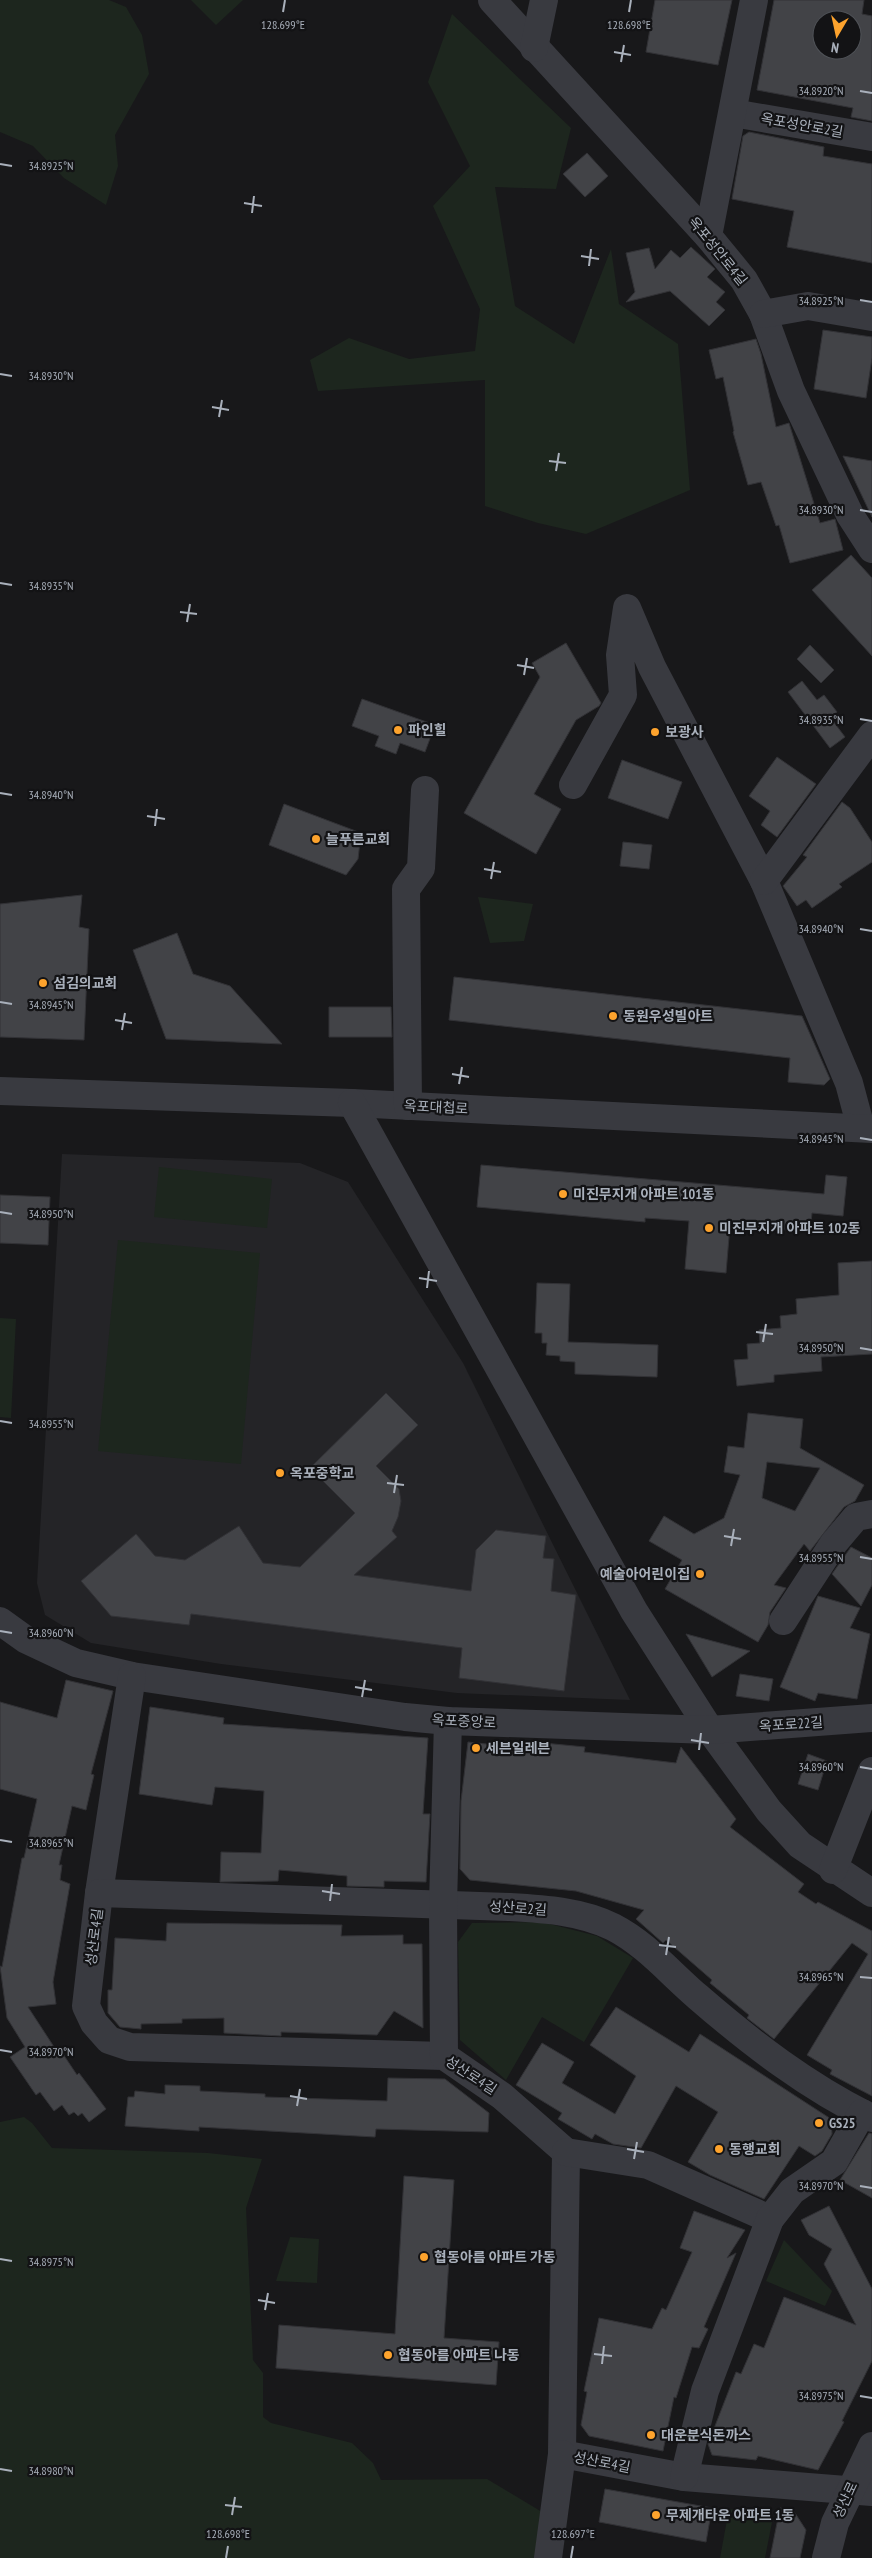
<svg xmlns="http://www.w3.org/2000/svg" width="872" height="2558" font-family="'PT Sans Narrow','Noto Sans KR',sans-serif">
	<rect width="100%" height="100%" fill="#18181a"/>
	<!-- built -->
	<path fill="#242427" d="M62,1154L300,1163L348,1182L463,1363L630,1700L457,1693L221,1664L91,1643L45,1615L37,1583Z"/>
	<!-- green -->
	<g fill="#1d261e">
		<path d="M0,0H109L126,7L142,35L149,74L115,135L118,166L106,205L64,178L33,146L0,132Z"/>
		<path d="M191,0H243L216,25Z"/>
		<path d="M452,14L571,128L556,189L495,187L515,306L574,344L611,249L619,304L678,344L690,490L586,534L538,523L485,506V380L318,391L310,360L349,338L409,359L475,351L480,309L433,206L470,166L428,82Z"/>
		<path d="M478,897L533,904L524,941L490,943Z"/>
		<path d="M159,1167L272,1179L267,1228L154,1217Z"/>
		<path d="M118,1240L260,1253L241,1464L98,1451Z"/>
		<path d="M0,1318L16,1319L11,1418L0,1417Z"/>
		<path d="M542,1922L597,1936L633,1958L584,2042L542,2017L506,2080L460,2040L458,1942L472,1923Z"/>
		<path d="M24,2117L32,2123L52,2148L208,2153L262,2159L246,2208L253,2360L263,2373V2417L271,2423L352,2443L373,2463L381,2480L487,2479L542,2512L535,2558H0V2122Z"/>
		<path d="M290,2237L319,2239L317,2283L276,2281Z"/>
		<path d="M784,2240L832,2291L825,2306L766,2281Z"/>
		<path d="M729,2509L773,2517L765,2558H720Z"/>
	</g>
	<!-- building -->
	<g fill="#424347" stroke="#323236" fill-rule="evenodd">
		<path d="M655,0H732L718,65L646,52Z"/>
		<path d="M774,0H864L862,14L872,16V121L851,117L853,108L757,90ZM822,20H852V50H822Z"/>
		<path d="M749,132L824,147L823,156L872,164V263L787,247L794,211L732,199L743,136Z"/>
		<path d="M587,153L608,176L585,197L563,174Z"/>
		<path d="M691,247L715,269L707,277L725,292L716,302L725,310L709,326L670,291L626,302L635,292L626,253L649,248L655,269L671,250L680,258Z"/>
		<path d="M823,330L872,337V358L866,398L814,389Z"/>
		<path d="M756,339L761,354L776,427L789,423L820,523L835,519L843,550L790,563L779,525L776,526L761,482L748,485L733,432L734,431L723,377L716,379L709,350Z"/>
		<path d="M843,456L872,461V517Z"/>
		<path d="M851,555L872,578V656L812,590Z"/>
		<path d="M566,643L601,703L599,706L576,720L534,794L561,809L536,854L464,813L540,677L532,663Z"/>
		<path d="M810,645L834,670L821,683L797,659Z"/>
		<path d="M802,681L817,700L824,695L837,712L830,717L845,737L830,748L788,692Z"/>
		<path d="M362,699L435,725L425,752L400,743L396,754L375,746L379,736L352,726Z"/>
		<path d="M777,757L816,784L777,837L761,825L770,811L749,796Z"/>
		<path d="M622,760L682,782L668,819L608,798Z"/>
		<path d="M842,802L850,808L872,842V862L839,884L842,887L812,908L806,900L797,906L783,886L807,857L803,855Z"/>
		<path d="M284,804L361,833L358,859L346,875L269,845Z"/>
		<path d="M623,842L652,845L649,869L620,866Z"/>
		<path d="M82,895L79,927L89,929L84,1040L0,1037V904Z"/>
		<path d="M177,933L193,974L230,986L282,1044L166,1039L133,950Z"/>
		<path d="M454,977L802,1016L830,1079L824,1085L788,1082L790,1058L449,1020Z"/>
		<path d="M329,1007H391L392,1037H329Z"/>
		<path d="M481,1165L824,1194L826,1175L847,1177L843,1216L812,1213L810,1232L730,1225L726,1273L685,1269L689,1221L645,1218V1222L477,1207Z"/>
		<path d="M0,1195L50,1197L48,1245L0,1243Z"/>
		<path d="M872,1261V1354L821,1357L822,1371L774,1375V1382L737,1386L734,1360L748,1359L747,1344L760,1343L759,1330L781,1328L780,1316L797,1314L796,1299L839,1295L838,1263Z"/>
		<path d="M537,1283L570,1284L568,1342L658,1345L657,1377L575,1374V1362L560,1361V1356L546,1355L547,1343H542V1333H535Z"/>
		<path d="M386,1393L418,1425L376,1466L399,1489L401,1501L398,1517L392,1531L397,1537L354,1575L471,1591L476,1550L496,1530L546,1536L543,1558L554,1559L551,1591L576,1595L564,1691L459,1678L462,1648L191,1614L189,1625L111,1616L81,1581L136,1534L155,1556L185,1560L239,1526L263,1563L300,1567L355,1513L310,1468Z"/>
		<path d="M748,1413L803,1419L800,1448L864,1485L855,1501L844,1507L810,1551L804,1544L774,1585L786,1588L770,1612L768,1625L758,1642L665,1589L682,1560L649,1541L664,1516L694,1534L724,1518L740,1475L724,1472L728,1446L744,1448ZM767,1462L820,1468L795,1511L762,1498Z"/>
		<path d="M851,1547L872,1558V1585L861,1606L832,1574Z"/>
		<path d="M818,1596L860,1608L850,1628L870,1634L857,1699L818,1693L815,1701L780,1687Z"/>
		<path d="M686,1634L750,1651L712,1677Z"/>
		<path d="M740,1674L773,1679L769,1701L736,1696Z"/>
		<path d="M66,1680L113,1691L91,1774L94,1775L86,1810L72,1806L59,1865H62L60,1880L70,1884L53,1982L56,2004L28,2007L58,2053L61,2051L77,2075L79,2073L106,2109L89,2122L82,2113L78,2116L74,2112L69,2115L62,2105L54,2111L40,2092L36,2095L10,2057L25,2047L7,2018L0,1966L2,1967L22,1858H24L37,1799L0,1789V1702L57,1718Z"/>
		<path d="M150,1707L224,1718L223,1724L428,1738L423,1814H430L426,1882L384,1881V1887L347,1886V1876L279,1870L278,1881L220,1882L221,1852L261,1853L264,1791L215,1787L212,1805L139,1794Z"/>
		<path d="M468,1742L532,1749L533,1742L585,1747L584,1752L676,1763L681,1747L736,1819L730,1827L804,1884L798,1892L816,1904L818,1902L872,1931V2096L830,2074L832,2070L807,2055L868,1954L852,1943L774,2039L747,2018L749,2015L710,1983L712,1980L666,1940L663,1943L636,1919L644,1910L576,1891L470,1880L460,1869L461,1801Z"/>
		<path d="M808,1754L827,1761L818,1790L798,1784Z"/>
		<path d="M167,1923L342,1925L341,1936L403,1935V1944H422L423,2028L394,2011L377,2035L281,2032V2036L224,2033V2018L182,2019V2023L141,2024V2029L120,2027L108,2013V1990H112L115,1938L166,1941Z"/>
		<path d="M616,2007L689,2052L700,2034L831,2119L832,2134L822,2151L815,2156L799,2146L764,2199L710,2175L688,2162L718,2112L676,2086L641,2148L613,2144L595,2134L592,2139L558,2119L562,2113L516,2085L542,2043L574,2062L562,2083L615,2114L636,2076L590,2045Z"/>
		<path d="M388,2078L445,2079L489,2113L488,2132L376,2129L375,2137L199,2127V2131L125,2126L128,2097H134L135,2091L165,2094V2085L200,2086V2091L265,2094V2097L387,2101Z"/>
		<path d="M869,2133L872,2134V2198L840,2180Z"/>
		<path d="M404,2176L454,2180L444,2338L499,2342L496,2385L276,2368L279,2325L395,2334Z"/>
		<path d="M829,2206L872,2289V2361L842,2421L844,2422L818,2470L758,2456L756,2460L712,2455L708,2444L736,2372L741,2374L754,2344L764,2348L784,2297L856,2325L824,2264L832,2249L809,2235L801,2220Z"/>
		<path d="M694,2211L745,2230L727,2258L736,2253L704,2327L708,2329L699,2348L692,2347L676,2398L674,2397L663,2451L589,2436L581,2425L587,2392L584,2391L599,2318L652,2329L662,2308L666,2310L692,2252L680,2248Z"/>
		<path d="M605,2489L712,2508L706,2542L599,2522Z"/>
		<path d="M780,2508L793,2510L806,2530L800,2558H770Z"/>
	</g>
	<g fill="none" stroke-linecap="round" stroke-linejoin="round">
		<!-- minor -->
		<g stroke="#393a40" stroke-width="28">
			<path d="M492,0L708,236L744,280L763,314L791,391L850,515L872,549"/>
			<path d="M534,48L544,0"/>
			<path d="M733,113L872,137"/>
			<path d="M708,236L754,0"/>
			<path d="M763,314L808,306L872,317"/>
			<path d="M573,785L623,695L620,655L627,608L652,667L764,881L849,1083L861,1128"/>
			<path d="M764,881L872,735"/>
			<path d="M0,1091L352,1103L872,1129"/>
			<path d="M352,1103L634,1611L710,1730L769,1811L800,1845L872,1893"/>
			<path d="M408,1106L406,889L421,868L425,790"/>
			<path d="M0,1621L25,1639L76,1663L132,1676L405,1717L448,1721L710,1730L872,1718"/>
			<path d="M783,1621L834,1543L856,1517L872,1514"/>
			<path d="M132,1676L99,1893L86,2006L94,2023L109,2040L130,2047L444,2056L502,2096L566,2152L562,2454L684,2477L872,2492"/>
			<path d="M833,1870L872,1771"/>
			<path d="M99,1893L509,1907C544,1909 581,1911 613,1927C646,1944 670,1973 698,1997C751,2043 808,2087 872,2118"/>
			<path d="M444,2056L443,1904L448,1721"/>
			<path d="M566,2152L648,2165L770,2219"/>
			<path d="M684,2477L705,2391L770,2219L792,2191L834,2162L862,2113"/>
			<path d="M548,2558L562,2454"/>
			<path d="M826,2558L835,2523L872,2446"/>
		</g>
	</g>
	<!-- ticks -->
	<path fill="none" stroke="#a9b0bb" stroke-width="2" d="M283,12L285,0M629,12L631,0M614,52L631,55M621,62L624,45M860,91L872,93M0,164L12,166M244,203L262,206M252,213L254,196M581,256L599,259M589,266L591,249M860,300L872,302M0,374L12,376M212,407L229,410M219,417L222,400M549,461L566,463M556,471L559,453M860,510L872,512M0,583L12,585M180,612L197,614M187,622L190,604M517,665L534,668M524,675L527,658M860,719L872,721M0,793L12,795M147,816L165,819M155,826L157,809M484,869L501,872M491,879L494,862M860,929L872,931M0,1002L12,1004M115,1020L132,1023M122,1030L125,1013M452,1074L469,1077M459,1084L462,1067M860,1138L872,1140M0,1212L12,1214M419,1278L437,1281M427,1288L429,1271M756,1332L773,1334M763,1342L766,1324M860,1348L872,1350M0,1421L12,1423M387,1483L404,1485M394,1493L397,1475M724,1536L741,1539M731,1546L734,1529M860,1557L872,1559M0,1631L12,1633M355,1687L372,1690M362,1697L365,1680M691,1740L709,1743M699,1750L701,1733M860,1767L872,1769M0,1840L12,1842M322,1891L340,1894M330,1901L332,1884M659,1945L676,1947M666,1955L669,1937M860,1977L872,1978M0,2050L12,2052M290,2096L307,2099M297,2106L300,2089M627,2149L644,2152M634,2159L637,2142M860,2186L872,2188M0,2259L12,2261M258,2300L275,2303M265,2310L268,2293M594,2354L612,2356M602,2364L604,2346M860,2396L872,2398M0,2469L12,2471M225,2505L242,2507M232,2515L235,2497M226,2558L228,2546M571,2558L573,2546"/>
	<!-- markers -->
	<g fill="#fda32d" stroke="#131315" stroke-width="2">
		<circle cx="398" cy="730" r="5"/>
		<circle cx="655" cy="732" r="5"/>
		<circle cx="316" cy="839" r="5"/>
		<circle cx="43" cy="983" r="5"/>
		<circle cx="613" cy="1016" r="5"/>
		<circle cx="563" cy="1194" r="5"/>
		<circle cx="709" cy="1228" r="5"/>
		<circle cx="280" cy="1473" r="5"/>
		<circle cx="700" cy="1574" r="5"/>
		<circle cx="476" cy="1748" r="5"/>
		<circle cx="819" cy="2123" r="5"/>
		<circle cx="719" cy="2149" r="5"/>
		<circle cx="424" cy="2257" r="5"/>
		<circle cx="388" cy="2355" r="5"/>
		<circle cx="651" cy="2435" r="5"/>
		<circle cx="656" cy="2515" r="5"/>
	</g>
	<g text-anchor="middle" stroke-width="4.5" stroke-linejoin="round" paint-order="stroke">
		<!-- street labels -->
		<g font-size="14" fill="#a9b0bb" stroke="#131315">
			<text transform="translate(802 125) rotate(10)" y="5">옥포성안로2길</text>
			<text transform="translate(718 251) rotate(51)" y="5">옥포성안로4길</text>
			<text transform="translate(436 1107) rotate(3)" y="5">옥포대첩로</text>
			<text transform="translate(464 1721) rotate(3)" y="5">옥포중앙로</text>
			<text transform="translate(791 1724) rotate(-4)" y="5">옥포로22길</text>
			<text transform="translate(518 1908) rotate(4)" y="5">성산로2길</text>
			<text transform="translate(94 1937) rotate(-83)" y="5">성산로4길</text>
			<text transform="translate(471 2075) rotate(33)" y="5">성산로4길</text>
			<text transform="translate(602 2462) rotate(11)" y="5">성산로4길</text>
			<text transform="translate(845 2500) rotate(-65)" y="5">성산로</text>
		</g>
		<!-- poi labels -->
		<g font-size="14" font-weight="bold" fill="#a9b0bb" stroke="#131315" text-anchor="start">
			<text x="408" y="735">파인힐</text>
			<text x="665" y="737">보광사</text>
			<text x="326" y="844">늘푸른교회</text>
			<text x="53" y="988">섬김의교회</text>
			<text x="623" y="1021">동원우성빌아트</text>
			<text x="573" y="1199">미진무지개 아파트 101동</text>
			<text x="719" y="1233">미진무지개 아파트 102동</text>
			<text x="290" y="1478">옥포중학교</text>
			<text x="690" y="1579" text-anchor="end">예술아어린이집</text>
			<text x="486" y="1753">세븐일레븐</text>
			<text x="829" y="2128">GS25</text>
			<text x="729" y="2154">동행교회</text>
			<text x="434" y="2262">협동아름 아파트 가동</text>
			<text x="398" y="2360">협동아름 아파트 나동</text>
			<text x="661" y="2440">대운분식돈까스</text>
			<text x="666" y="2520">무제개타운 아파트 1동</text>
		</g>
	</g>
	<g font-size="12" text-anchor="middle" fill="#a9b0bb" stroke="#131315" stroke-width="4.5" stroke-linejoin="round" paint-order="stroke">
		<text x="283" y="29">128.699°E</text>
		<text x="629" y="29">128.698°E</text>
		<text x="821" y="95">34.8920°N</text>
		<text x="51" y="170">34.8925°N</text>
		<text x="821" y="305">34.8925°N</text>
		<text x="51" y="380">34.8930°N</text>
		<text x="821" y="514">34.8930°N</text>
		<text x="51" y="590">34.8935°N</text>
		<text x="821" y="724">34.8935°N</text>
		<text x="51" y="799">34.8940°N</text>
		<text x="821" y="933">34.8940°N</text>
		<text x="51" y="1009">34.8945°N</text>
		<text x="821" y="1143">34.8945°N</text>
		<text x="51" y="1218">34.8950°N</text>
		<text x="821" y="1352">34.8950°N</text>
		<text x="51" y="1428">34.8955°N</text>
		<text x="821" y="1562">34.8955°N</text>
		<text x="51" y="1637">34.8960°N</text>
		<text x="821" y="1771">34.8960°N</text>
		<text x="51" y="1847">34.8965°N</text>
		<text x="821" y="1981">34.8965°N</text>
		<text x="51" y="2056">34.8970°N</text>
		<text x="821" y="2190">34.8970°N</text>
		<text x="51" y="2266">34.8975°N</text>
		<text x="821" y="2400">34.8975°N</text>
		<text x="51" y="2475">34.8980°N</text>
		<text x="228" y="2538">128.698°E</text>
		<text x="573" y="2538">128.697°E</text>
	</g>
	<!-- north arrow -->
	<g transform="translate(837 35) rotate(189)"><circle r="24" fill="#131315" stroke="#4f5257"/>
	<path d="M0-4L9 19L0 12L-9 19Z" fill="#fda32d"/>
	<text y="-8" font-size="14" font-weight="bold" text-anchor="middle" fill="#a9b0bb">N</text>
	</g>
</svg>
